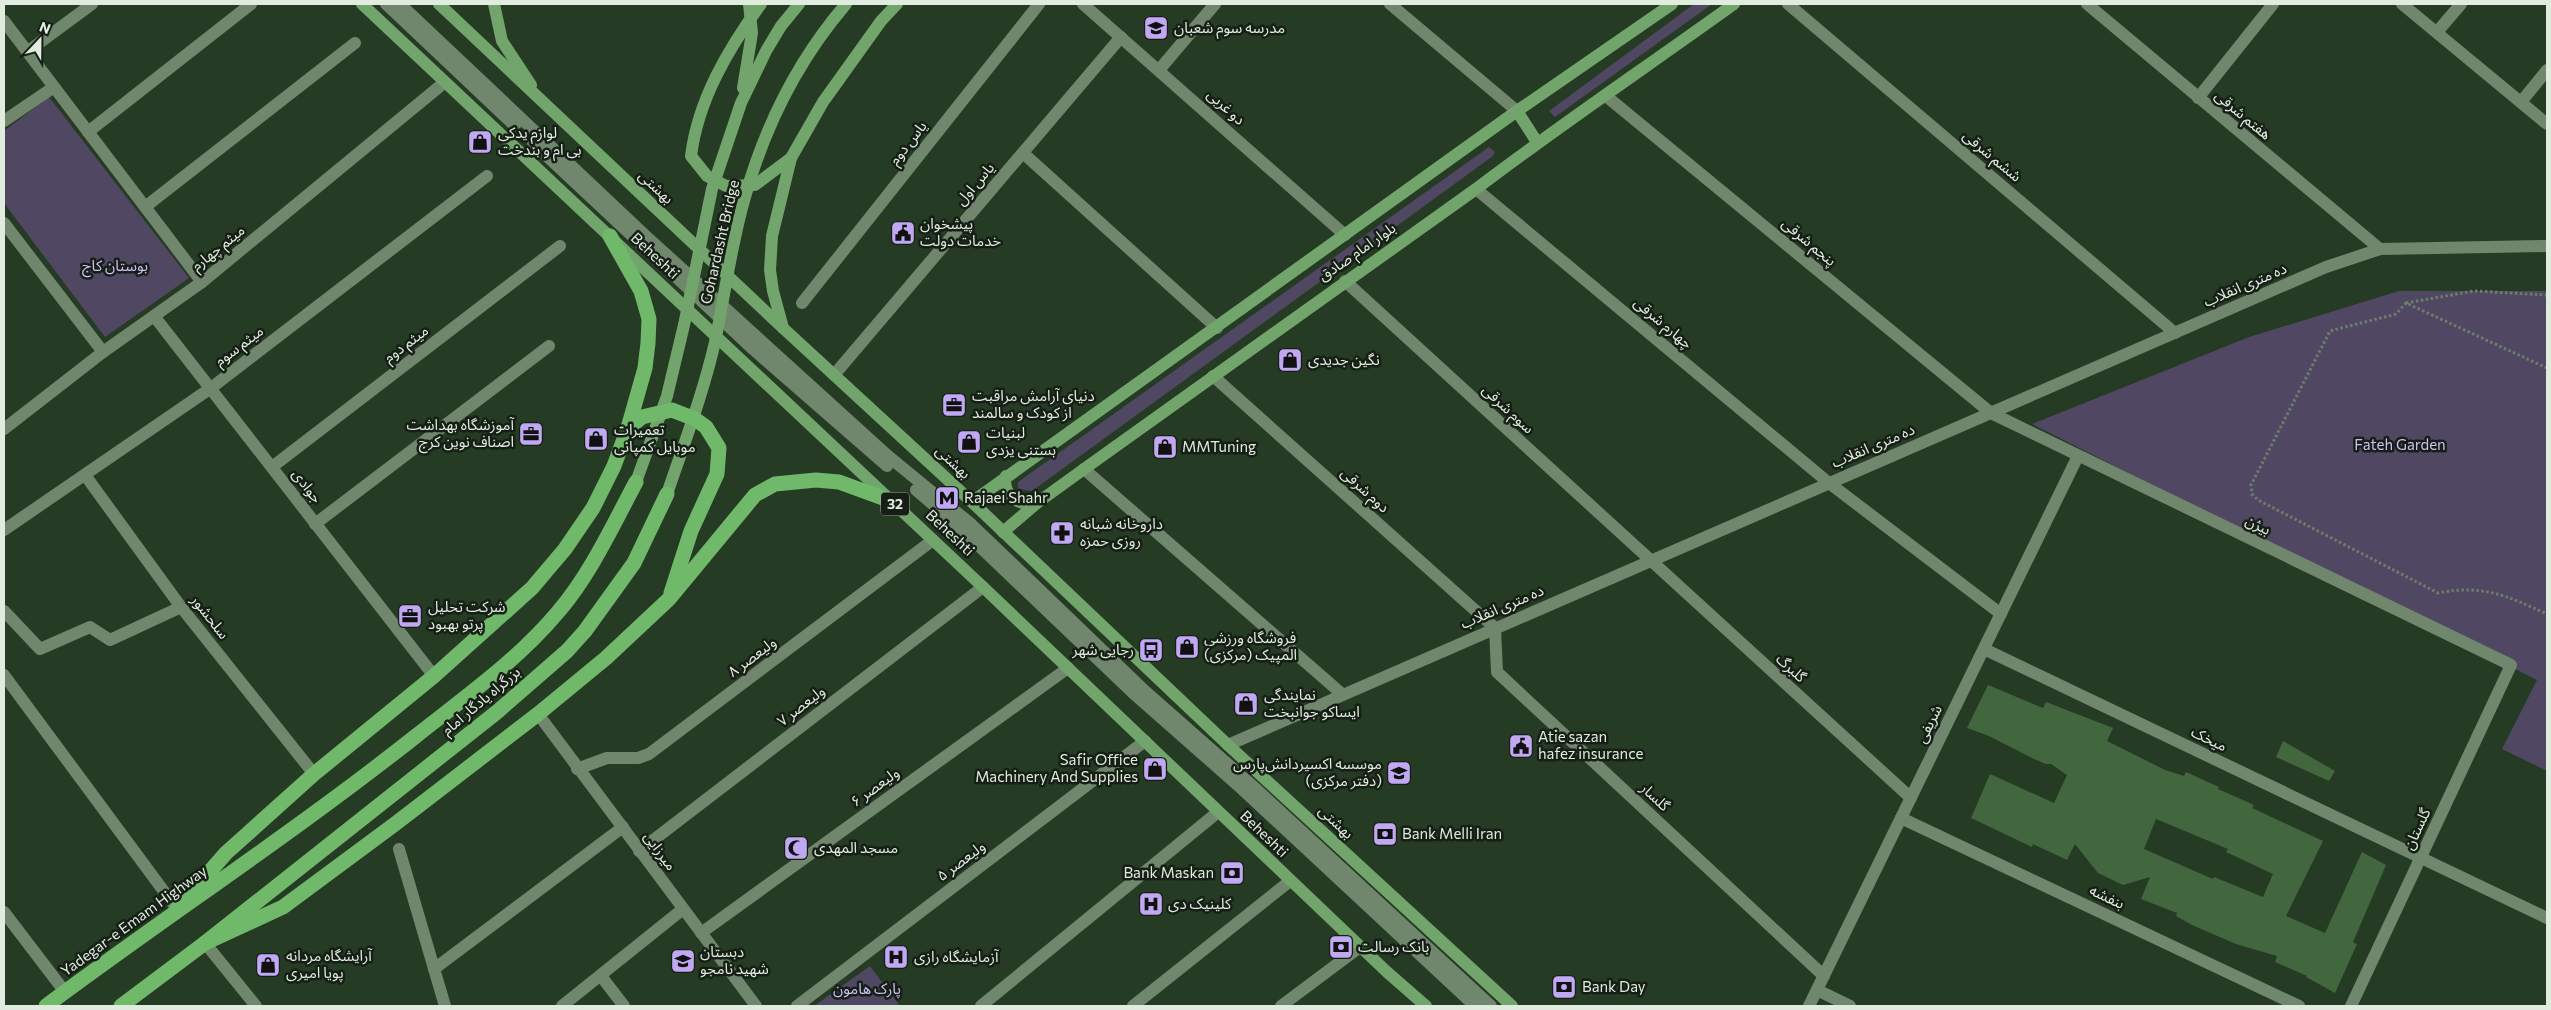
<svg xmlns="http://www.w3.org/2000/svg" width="2551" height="1010" font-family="Commissioner,'Noto Sans Arabic',sans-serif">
	<rect width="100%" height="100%" fill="#263b24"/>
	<!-- green -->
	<g fill="#504762">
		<path d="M1694,4H1712L1555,117L1549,111Z"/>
		<path d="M49,97L189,278L105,337L4,203V131Z"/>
		<path d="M1489,147L1495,152L1493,156L1032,491L1018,489V482Z"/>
		<path d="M2399,291H2547V771L2502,749L2537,680L2032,424L2249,337Z"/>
		<path d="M870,966L900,1006H814Z"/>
	</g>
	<!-- building -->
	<g fill="#42663e" fill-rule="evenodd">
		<path d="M1988,685L2043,708L2046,702L2113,728L2107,741L2165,770L2184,776L2186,772L2219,787L2218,789L2254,805L2252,808L2323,841L2286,916L2325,933L2362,852L2386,865L2353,942L2357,944L2335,993L2306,977L2307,976L2275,962L2277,956L2236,944L2192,925L2176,916L2177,913L2141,899L2150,877L2123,885L2098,873L2075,844L2067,860L2033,844L2032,847L1971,818L1990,774L2054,803L2067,775L2051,764H2046L2034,759L1989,736L1967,728ZM2156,819L2228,849L2226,852L2273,874L2263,897L2214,877L2213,879L2144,849Z"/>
		<path d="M2283,741L2335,771L2329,781L2276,757Z"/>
	</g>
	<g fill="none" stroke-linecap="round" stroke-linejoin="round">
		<!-- path -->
		<g stroke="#6d7e6b" stroke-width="3" stroke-dasharray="2.5 2.5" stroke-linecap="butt">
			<path d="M2406,303L2474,291L2547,295"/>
			<path d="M2547,368L2406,303L2396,314L2330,331L2251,485L2252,494L2258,500L2438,593C2483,584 2507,596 2547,614"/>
		</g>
		<!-- minor -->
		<g stroke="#70866d" stroke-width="12">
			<path d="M386,4L515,126"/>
			<path d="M400,4L647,237L888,456L971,524L1145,691L1255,788L1491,1006"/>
			<path d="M1083,4L1345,235"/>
			<path d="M1390,4L1517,111"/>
			<path d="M1788,4L2175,333"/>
			<path d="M2087,4L2380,249"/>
			<path d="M2402,4L2547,124"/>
			<path d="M4,21L202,282"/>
			<path d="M2437,32L2461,4"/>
			<path d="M27,52L92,4"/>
			<path d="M1159,70L1215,4"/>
			<path d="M1606,96L1991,413L2511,665L2351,1006"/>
			<path d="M2198,98L2273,4"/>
			<path d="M2521,102L2547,70"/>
			<path d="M4,121L54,87"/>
			<path d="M88,132L251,4"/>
			<path d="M533,143L754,350L887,466"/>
			<path d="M1023,153L1217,328"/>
			<path d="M1476,189L1829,483L2001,614"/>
			<path d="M145,207L355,43"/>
			<path d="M4,223L103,352"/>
			<path d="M1345,281L1911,798"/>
			<path d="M802,303L1039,4"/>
			<path d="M154,316L434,676"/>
			<path d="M834,375L1121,37"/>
			<path d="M1213,376L1495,628"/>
			<path d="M4,429L103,352L202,282L445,82"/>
			<path d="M272,467L560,246"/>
			<path d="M1084,469L1342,694"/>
			<path d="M85,475L181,607L314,774"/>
			<path d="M916,490L957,525L1133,693L1242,789L1475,1006"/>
			<path d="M315,524L549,346"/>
			<path d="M4,530L211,388L487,176"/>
			<path d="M4,611L40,649L90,627L110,640L181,607"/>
			<path d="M1495,628L1497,672L1824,976"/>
			<path d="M1984,649L2547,918"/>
			<path d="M4,675L177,909"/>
			<path d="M538,714L756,1006"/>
			<path d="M1228,745L2326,267L2380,249L2547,246"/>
			<path d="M577,769L607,758H638L649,754L933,540"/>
			<path d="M1901,818L2299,1006"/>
			<path d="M399,849L445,1006"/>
			<path d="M639,851L983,587"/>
			<path d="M4,912L65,992"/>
			<path d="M701,933L1068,668"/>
			<path d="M205,943L256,1006"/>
			<path d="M434,969L623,827"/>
			<path d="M601,976L624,1006"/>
			<path d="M1817,990L1850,1006"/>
			<path d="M562,1006L683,909"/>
			<path d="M797,1006L1145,741"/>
			<path d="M981,1006L1218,812"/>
			<path d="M1133,1006L1290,881"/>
			<path d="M1281,1006L1360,947"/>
			<path d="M1809,1006L2078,456"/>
		</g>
		<!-- major -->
		<g stroke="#71a56b" stroke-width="12">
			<path d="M362,4L983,587L1387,972L1426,1006"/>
			<path d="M439,4L783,328L972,502L1228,745L1512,1006"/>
			<path d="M494,4L502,41L531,85"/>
			<path d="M761,4C728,49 698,100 691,156L707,176L726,186L755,185L791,158"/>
			<path d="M743,88L752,33L749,4"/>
			<path d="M1517,111L1537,142"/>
			<path d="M783,328L773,291L770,270L772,236L791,158L823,102L881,21L897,4"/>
			<path d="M1006,476C1001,494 1020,508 1037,503"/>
			<path d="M636,482L667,396L684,325L712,189L741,103L766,51L781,26L799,4"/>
			<path d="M667,494C684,444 703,394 715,342C725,294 731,245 745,197C765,126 798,60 846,4"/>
			<path d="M972,502L1517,111L1672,4"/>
			<path d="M1003,532L1037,503L1084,469L1476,189C1560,125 1648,66 1734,4"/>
		</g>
		<!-- highway -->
		<g stroke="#71b96a" stroke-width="15">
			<path d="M628,428L642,417L672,410L695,419L706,427L719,448L717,474L691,531L671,593"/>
			<path d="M177,909L226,853L314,774L434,676L532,588L565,549L593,508L614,466L628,428L645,368L648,343L649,319L641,291L610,236"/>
			<path d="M205,943L283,907L395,824L538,714L606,658L669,599L755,495L775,484L816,480L839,482L891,501"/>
			<path d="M46,1006C168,915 296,831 416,736C464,698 518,660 558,612C590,575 613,525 636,482"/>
			<path d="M121,1006L205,943L497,712L567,651L585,631L634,563L667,494"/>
		</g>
	</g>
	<!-- icons -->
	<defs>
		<symbol id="school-square" viewBox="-11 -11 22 22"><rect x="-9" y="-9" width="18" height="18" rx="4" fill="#c1a8f3" stroke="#161f15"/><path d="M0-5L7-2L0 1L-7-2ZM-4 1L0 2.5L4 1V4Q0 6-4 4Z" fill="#111"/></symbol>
		<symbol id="shop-square" viewBox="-11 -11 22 22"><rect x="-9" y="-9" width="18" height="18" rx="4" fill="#c1a8f3" stroke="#161f15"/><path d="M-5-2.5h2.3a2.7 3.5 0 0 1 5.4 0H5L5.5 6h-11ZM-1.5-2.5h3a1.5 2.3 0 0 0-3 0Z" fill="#111"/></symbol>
		<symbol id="civic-square" viewBox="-11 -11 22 22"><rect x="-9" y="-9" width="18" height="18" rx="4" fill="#c1a8f3" stroke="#161f15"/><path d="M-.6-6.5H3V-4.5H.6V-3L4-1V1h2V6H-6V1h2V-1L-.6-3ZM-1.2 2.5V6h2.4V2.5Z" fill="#111"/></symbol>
		<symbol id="office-square" viewBox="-11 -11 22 22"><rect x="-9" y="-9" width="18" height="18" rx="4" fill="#c1a8f3" stroke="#161f15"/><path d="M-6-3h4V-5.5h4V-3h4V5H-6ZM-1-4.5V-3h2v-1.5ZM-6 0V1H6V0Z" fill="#111"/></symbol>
		<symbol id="metro-square" viewBox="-11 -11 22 22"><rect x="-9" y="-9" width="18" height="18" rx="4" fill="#c1a8f3" stroke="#161f15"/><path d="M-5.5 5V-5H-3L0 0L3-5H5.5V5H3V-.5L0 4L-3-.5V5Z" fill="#111"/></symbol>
		<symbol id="pharmacy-square" viewBox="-11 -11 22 22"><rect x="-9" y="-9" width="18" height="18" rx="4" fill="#c1a8f3" stroke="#161f15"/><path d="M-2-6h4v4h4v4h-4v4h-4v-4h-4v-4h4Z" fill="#111"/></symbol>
		<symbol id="bus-square" viewBox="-11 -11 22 22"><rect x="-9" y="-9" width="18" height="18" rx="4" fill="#c1a8f3" stroke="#161f15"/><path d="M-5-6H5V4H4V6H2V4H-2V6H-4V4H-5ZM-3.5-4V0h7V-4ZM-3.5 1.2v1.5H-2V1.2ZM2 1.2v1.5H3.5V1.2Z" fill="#111"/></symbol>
		<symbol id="bank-square" viewBox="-11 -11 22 22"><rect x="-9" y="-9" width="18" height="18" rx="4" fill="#c1a8f3" stroke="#161f15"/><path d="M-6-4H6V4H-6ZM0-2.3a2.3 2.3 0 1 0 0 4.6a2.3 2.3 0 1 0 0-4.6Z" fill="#111"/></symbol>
		<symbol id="mosque-square" viewBox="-11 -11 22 22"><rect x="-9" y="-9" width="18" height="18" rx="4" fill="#c1a8f3" stroke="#161f15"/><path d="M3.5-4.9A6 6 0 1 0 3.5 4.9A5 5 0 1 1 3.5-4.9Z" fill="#111"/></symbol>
		<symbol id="hospital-square" viewBox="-11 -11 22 22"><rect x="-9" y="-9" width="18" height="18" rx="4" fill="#c1a8f3" stroke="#161f15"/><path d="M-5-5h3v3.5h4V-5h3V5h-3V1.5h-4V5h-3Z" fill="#111"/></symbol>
	</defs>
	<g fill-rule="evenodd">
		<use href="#school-square" x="1142" y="14" width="28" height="28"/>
		<use href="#shop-square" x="466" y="128" width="28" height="28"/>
		<use href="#civic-square" x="889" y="219" width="28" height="28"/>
		<use href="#shop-square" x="1276" y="346" width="28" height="28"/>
		<use href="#office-square" x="940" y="391" width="28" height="28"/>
		<use href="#office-square" x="517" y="420" width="28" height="28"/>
		<use href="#shop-square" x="582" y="425" width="28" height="28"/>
		<use href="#shop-square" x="955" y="428" width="28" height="28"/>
		<use href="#shop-square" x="1151" y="433" width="28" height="28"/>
		<use href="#metro-square" x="933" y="484" width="28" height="28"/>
		<use href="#pharmacy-square" x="1048" y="519" width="28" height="28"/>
		<use href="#office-square" x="396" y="602" width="28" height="28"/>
		<use href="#shop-square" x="1173" y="633" width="28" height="28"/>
		<use href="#bus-square" x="1137" y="636" width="28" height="28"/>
		<use href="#shop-square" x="1232" y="690" width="28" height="28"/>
		<use href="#civic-square" x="1507" y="732" width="28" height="28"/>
		<use href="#shop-square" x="1141" y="755" width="28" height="28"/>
		<use href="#school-square" x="1385" y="759" width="28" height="28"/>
		<use href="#bank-square" x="1371" y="820" width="28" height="28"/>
		<use href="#mosque-square" x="782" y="834" width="28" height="28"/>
		<use href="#bank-square" x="1218" y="859" width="28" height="28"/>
		<use href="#hospital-square" x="1137" y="890" width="28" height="28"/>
		<use href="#bank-square" x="1327" y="933" width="28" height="28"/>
		<use href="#hospital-square" x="882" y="943" width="28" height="28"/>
		<use href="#school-square" x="669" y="947" width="28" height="28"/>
		<use href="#shop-square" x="254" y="951" width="28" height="28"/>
		<use href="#bank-square" x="1550" y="973" width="28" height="28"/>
	</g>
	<g text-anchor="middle" stroke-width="5" stroke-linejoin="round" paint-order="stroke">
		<!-- shield labels -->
		<rect fill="#161f15" stroke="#a3aea2" stroke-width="1" x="881" y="492.5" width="28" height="23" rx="4"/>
		<g font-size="14" font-weight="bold" fill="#e0ecde">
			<text x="895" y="509">32</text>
		</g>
		<!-- poi labels -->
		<g font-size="15" fill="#e0ecde" stroke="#161f15" text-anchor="start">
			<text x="1174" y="33">مدرسه سوم شعبان</text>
			<text x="498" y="138">لوازم یدکی<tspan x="498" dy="17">بی ام و بندخت</tspan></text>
			<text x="920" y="229">پیشخوان<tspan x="920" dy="17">خدمات دولت</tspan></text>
			<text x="1308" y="365">نگین جدیدی</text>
			<text x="972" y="401">دنیای آرامش مراقبت<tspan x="972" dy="17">از کودک و سالمند</tspan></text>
			<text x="514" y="430" text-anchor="end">آموزشگاه بهداشت<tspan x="514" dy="17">اصناف نوین کرج</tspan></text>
			<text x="614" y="435">تعمیرات<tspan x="614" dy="17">موبایل کمپانی</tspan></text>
			<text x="986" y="438">لبنیات<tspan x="986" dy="17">بستنی یزدی</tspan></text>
			<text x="1182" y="452">MMTuning</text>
			<text x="964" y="503">Rajaei Shahr</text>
			<text x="1080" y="529">داروخانه شبانه<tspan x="1080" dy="17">روزی حمزه</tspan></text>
			<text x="428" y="612">شرکت تحلیل<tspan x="428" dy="17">پرتو بهبود</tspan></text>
			<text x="1204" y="643">فروشگاه ورزشی<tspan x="1204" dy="17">المپیک (مرکزی)</tspan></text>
			<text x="1134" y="655" text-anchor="end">رجایی شهر</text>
			<text x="1264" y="700">نمایندگی<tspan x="1264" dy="17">ایساکو جوانبخت</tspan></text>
			<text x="1538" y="742">Atie sazan<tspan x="1538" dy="17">hafez insurance</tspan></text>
			<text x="1138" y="765" text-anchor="end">Safir Office<tspan x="1138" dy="17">Machinery And Supplies</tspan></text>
			<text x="1382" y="769" text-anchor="end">موسسه اکسیردانش‌پارس<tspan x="1382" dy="17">(دفتر مرکزی)</tspan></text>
			<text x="1402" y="839">Bank Melli Iran</text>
			<text x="814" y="853">مسجد المهدی</text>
			<text x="1214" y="878" text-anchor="end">Bank Maskan</text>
			<text x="1168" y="909">کلینیک دی</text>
			<text x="1358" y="952">بانک رسالت</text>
			<text x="700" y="957">دبستان<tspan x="700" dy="17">شهید نامجو</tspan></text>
			<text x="286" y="961">آرایشگاه مردانه<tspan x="286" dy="17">پویا امیری</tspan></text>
			<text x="914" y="962">آزمایشگاه رازی</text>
			<text x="1582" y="992">Bank Day</text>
		</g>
		<!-- street labels -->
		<g font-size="15" fill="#e0ecde" stroke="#161f15">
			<text transform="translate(1226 107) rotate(42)" y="5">دو غربی</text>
			<text transform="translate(2243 115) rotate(40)" y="5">هفتم شرقی</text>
			<text transform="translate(908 143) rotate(-52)" y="5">یاس دوم</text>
			<text transform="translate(1992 156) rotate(40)" y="5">ششم شرقی</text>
			<text transform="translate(975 184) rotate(-50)" y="5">یاس اول</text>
			<text transform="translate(656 187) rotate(43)" y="5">بهشتى</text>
			<text transform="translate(720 242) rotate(-77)" y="5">Gohardasht Bridge</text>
			<text transform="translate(1809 242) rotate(40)" y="5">پنجم شرقی</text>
			<text transform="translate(218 248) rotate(-39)" y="5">میثم چهارم</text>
			<text transform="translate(1357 252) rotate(-35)" y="5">بلوار امام صادق</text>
			<text transform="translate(655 256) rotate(43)" y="5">Beheshti</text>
			<text transform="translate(2245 285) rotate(-23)" y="5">ده متری انقلاب</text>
			<text transform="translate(1663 323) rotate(40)" y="5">چهارم شرقی</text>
			<text transform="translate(406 344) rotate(-37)" y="5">میثم دوم</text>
			<text transform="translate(239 346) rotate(-37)" y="5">میثم سوم</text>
			<text transform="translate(1508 409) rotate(43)" y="5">سوم شرقی</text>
			<text transform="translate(1873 446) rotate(-23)" y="5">ده متری انقلاب</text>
			<text transform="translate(953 462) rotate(43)" y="5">بهشتى</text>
			<text transform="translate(307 486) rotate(53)" y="5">جوادی</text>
			<text transform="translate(1365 490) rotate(42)" y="5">دوم شرقی</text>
			<text transform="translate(2258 525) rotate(26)" y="5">بیژن</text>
			<text transform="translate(950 533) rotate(43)" y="5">Beheshti</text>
			<text transform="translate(1502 607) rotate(-23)" y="5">ده متری انقلاب</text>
			<text transform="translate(210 617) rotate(52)" y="5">سلحشور</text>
			<text transform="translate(752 657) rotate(-37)" y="5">ولیعصر ۸</text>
			<text transform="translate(1791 668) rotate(42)" y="5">گلبرگ</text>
			<text transform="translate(481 701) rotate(-40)" y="5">بزرگراه یادگار امام</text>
			<text transform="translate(801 706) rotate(-38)" y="5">ولیعصر ۷</text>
			<text transform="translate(1929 724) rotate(-64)" y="5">شریفی</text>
			<text transform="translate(2209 739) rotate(26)" y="5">میخک</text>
			<text transform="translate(875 787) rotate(-36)" y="5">ولیعصر ۶</text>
			<text transform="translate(1655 797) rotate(43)" y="5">گلسار</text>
			<text transform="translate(1336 822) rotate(43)" y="5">بهشتى</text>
			<text transform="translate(2417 829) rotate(-65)" y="5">گلستان</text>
			<text transform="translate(1264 834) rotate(44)" y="5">Beheshti</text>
			<text transform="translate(660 851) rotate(54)" y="5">میرزایی</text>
			<text transform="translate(961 861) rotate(-37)" y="5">ولیعصر ۵</text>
			<text transform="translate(2107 897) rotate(25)" y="5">بنفشه</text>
			<text transform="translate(134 921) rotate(-36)" y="5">Yadegar-e Emam Highway</text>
		</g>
		<!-- park labels -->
		<g font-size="15" fill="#d1befa" stroke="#161f15">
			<text x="115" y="271">بوستان کاج</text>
			<text x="2400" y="450">Fateh Garden</text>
			<text x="867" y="994">پارک هامون</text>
		</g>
	</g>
	<!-- border -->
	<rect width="2551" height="1010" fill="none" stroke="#e0ecde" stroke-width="10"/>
	<!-- north arrow -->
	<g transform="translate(40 40) rotate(22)" stroke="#161f15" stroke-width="4" paint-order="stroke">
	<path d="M0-4L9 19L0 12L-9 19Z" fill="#e0ecde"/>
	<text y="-8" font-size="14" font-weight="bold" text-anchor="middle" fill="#e0ecde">N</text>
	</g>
</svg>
